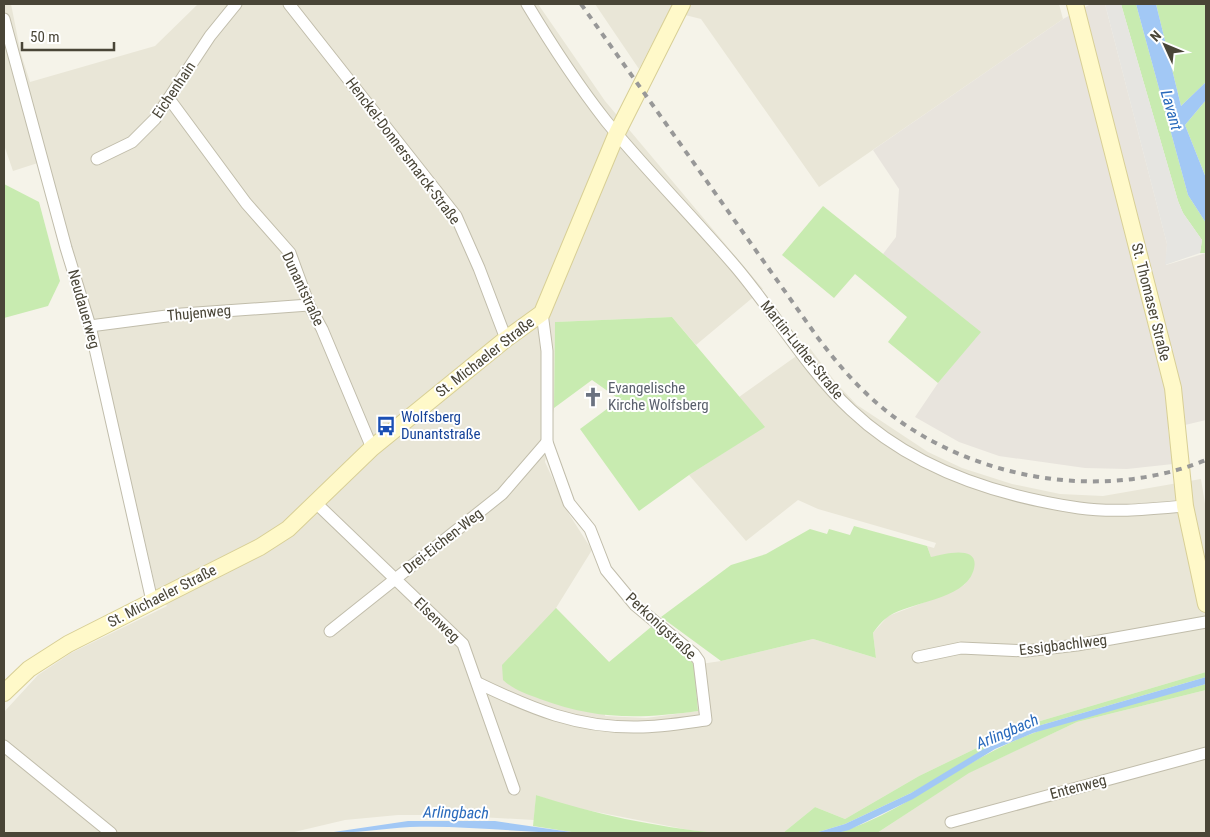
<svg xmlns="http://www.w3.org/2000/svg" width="1210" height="837" font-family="'Roboto Condensed',sans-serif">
	<rect width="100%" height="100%" fill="#f5f3e9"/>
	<!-- residential -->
	<g fill="#e9e6d7">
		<path d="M4,4H11L21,54L30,82L155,46L198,4H538L605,101L763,289L696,345L672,317L555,322L554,408L545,462L569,514L592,550L556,608L609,662L605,716L646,718L698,711L694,665L721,661L813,639L876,658L873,633L888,616L949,593L964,585L973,572V561L931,557L927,546L934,548L936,543L818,509L798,500L746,541L689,475L764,427L739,397L809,347L837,384L857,405L928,452L962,468L1012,484L1060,494L1103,496L1201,479L1206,510V672L1020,727L919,776L845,819L815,807L783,833H717L689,830L571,807L536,795L534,820L445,815H398L345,820L290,833H4V712L38,675L71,653L167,606L156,589L91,313L47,160L13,171L4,145Z"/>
		<path d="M595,4H1059L1063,19L819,187L701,19L669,11L639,69Z"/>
		<path d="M1206,690V833H877L968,773L1077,722Z"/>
	</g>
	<!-- industrial -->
	<path fill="#e8e4dd" d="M1091,4H1105L1167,244L1166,265L1206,253V420L1168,429L1173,464L1127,469L1085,468L999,456L959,442L915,417L938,383L980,332L883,254L896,237L899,189L873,150L1063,19Z"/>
	<!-- green -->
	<g fill="#c8ebb0">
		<path d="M1121,4H1136L1188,195L1206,223V253H1200L1202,240L1183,213L1178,201Z"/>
		<path d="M1156,4H1206V82L1181,106Z"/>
		<path d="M1206,100V178L1185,125Z"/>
		<path d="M4,184L39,202L60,281L48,306L4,318Z"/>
		<path d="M823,206L981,332L938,383L888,342L907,317L855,274L834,298L782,255Z"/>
		<path d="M672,317L765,427L689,475L639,511L580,429L623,397L619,399L592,380L554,408L555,322Z"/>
		<path d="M854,526L927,546L931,557C944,554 983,543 973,572C963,600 910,602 889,616C883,620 877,627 873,633L876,658L813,639L721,661L661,617L731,565L766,554L810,529L827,534L829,529L850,535Z"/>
		<path d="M556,608L609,662L651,627L687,655L694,665L698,711C640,719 596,720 540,699C526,694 514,690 503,680L502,665Z"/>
		<path d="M1206,672V677L1031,728L911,793L845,824L815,833H783L815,807L845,819L919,776L1020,727Z"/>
		<path d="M1206,684V690L1077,722L969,773L877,833H837C895,816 942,777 995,750C1055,719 1140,702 1206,684Z"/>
		<path d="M536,795C593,814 656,827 717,833H578L533,826Z"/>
	</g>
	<!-- parking -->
	<path fill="#e6e5e1" d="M1105,4H1121L1178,201L1183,213L1202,240L1200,253L1165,265L1167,244Z"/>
	<!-- water -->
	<g fill="#a2c8f5">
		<path d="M1136,4H1156L1181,106L1206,82V100L1185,125L1206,178V223L1188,195Z"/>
		<path d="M1206,677V684L1033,733L995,749L913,799L849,830L837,833H815L845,824L911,793L992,744L1031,728Z"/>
		<path d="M408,821H495L578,833C522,833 466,825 410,827C382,829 355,833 327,833Z"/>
	</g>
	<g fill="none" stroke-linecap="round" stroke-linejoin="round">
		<defs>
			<g id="minor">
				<path d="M289,4L456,216L479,268L506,339"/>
				<path d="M527,4C551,44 577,84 606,121C647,171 693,217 735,266C775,313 806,368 851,410C912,468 998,496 1079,508C1114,513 1150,509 1185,506"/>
				<path d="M4,19L66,248L90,326L152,601"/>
				<path d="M170,100L246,203L290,253L309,305L322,329L372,448"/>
				<path d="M97,159L132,142L155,119L210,36L236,4"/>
				<path d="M90,326L182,314L309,305"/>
				<path d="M317,504L463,644L514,789"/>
				<path d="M330,631L502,494L547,442"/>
				<path d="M918,657L961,648L1026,651L1077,645L1206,622"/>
				<path d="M478,683C532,709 577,728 638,727C660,727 684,723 706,720L699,661L694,654L635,605L606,570L590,529L569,503L547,442V351L542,313"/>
				<path d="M4,746L111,833"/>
				<path d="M951,822L1206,753"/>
			</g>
			<g id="secondary">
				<path d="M1075,4L1173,388L1185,506L1206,604"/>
				<path d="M4,693L29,669L68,644L260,547L288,529L372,448L506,339L542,313L617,133L682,4"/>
			</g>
		</defs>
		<!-- minor casing -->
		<use href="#minor" stroke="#c1bdab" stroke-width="13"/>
		<!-- secondary casing -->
		<use href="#secondary" stroke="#d8cf96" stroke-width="18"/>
		<!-- minor -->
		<use href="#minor" stroke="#fff" stroke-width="11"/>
		<!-- secondary -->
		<use href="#secondary" stroke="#fff9c9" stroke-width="16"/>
		<!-- rail -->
		<path stroke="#989898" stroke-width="4" stroke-dasharray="6 6" stroke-linecap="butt" d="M581,4L818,338C842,370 868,399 901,422C987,482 1108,500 1206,460"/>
	</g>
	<!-- icons -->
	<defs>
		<symbol id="church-bare" viewBox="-9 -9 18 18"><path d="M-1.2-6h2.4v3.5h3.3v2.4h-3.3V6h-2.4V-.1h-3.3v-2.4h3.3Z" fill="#6b7280" stroke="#fff" stroke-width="2.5" paint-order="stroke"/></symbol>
		<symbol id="bus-bare" viewBox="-9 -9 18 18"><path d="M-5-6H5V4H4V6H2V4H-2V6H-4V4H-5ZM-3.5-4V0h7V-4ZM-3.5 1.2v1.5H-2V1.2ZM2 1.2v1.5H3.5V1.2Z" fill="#1a4fb4" stroke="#fff" stroke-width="2.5" paint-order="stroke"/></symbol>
	</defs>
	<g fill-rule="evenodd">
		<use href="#church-bare" x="579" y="383" width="28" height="28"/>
		<use href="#bus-bare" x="372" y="412" width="28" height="28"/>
	</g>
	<g text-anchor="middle" stroke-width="4" stroke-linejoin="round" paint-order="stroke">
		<!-- street labels -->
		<g font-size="15" fill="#494537" stroke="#fff">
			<text transform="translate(174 90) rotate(-56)" y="5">Eichenhain</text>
			<text transform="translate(403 151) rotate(53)" y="5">Henckel-Donnersmarck-Straße</text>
			<text transform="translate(303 289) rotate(65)" y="5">Dunantstraße</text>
			<text transform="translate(1151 302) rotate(76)" y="5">St. Thomaser Straße</text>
			<text transform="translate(84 309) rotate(74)" y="5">Neudauerweg</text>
			<text transform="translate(199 313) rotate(-5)" y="5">Thujenweg</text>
			<text transform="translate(802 350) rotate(51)" y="5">Martin-Luther-Straße</text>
			<text transform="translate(485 357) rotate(-38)" y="5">St. Michaeler Straße</text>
			<text transform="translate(443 541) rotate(-38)" y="5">Drei-Eichen-Weg</text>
			<text transform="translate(162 596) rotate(-27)" y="5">St. Michaeler Straße</text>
			<text transform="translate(437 620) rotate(44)" y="5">Elsenweg</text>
			<text transform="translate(661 626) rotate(43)" y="5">Perkonigstraße</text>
			<text transform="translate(1063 645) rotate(-7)" y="5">Essigbachlweg</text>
			<text transform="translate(1078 787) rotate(-15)" y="5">Entenweg</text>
		</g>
		<!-- worship labels -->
		<g font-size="15" fill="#5b616d" stroke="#fff" text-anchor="start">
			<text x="608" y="393">Evangelische<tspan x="608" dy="17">Kirche Wolfsberg</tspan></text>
		</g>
		<!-- transit labels -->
		<g font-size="15" fill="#164399" stroke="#fff" text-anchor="start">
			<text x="401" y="422">Wolfsberg<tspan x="401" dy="17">Dunantstraße</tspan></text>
		</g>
		<!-- water labels -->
		<g font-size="16" font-style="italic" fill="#296abc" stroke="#fff">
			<text transform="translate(1172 110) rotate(74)" y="6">Lavant</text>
			<text transform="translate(1007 731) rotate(-23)" y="6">Arlingbach</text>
			<text transform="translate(456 812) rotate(1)" y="6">Arlingbach</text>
		</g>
	</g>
	<!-- border -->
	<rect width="1210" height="837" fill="none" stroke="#494537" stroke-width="10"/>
	<!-- north arrow -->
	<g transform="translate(1165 45) rotate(314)" stroke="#ffffff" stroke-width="4" paint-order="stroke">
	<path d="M0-4L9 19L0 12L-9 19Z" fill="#494537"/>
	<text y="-8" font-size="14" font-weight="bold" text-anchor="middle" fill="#494537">N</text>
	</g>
	<!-- scale -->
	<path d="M22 42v8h92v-8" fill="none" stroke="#494537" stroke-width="2.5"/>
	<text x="30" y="42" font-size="15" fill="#494537" stroke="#ffffff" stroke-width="4" paint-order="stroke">50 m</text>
</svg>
